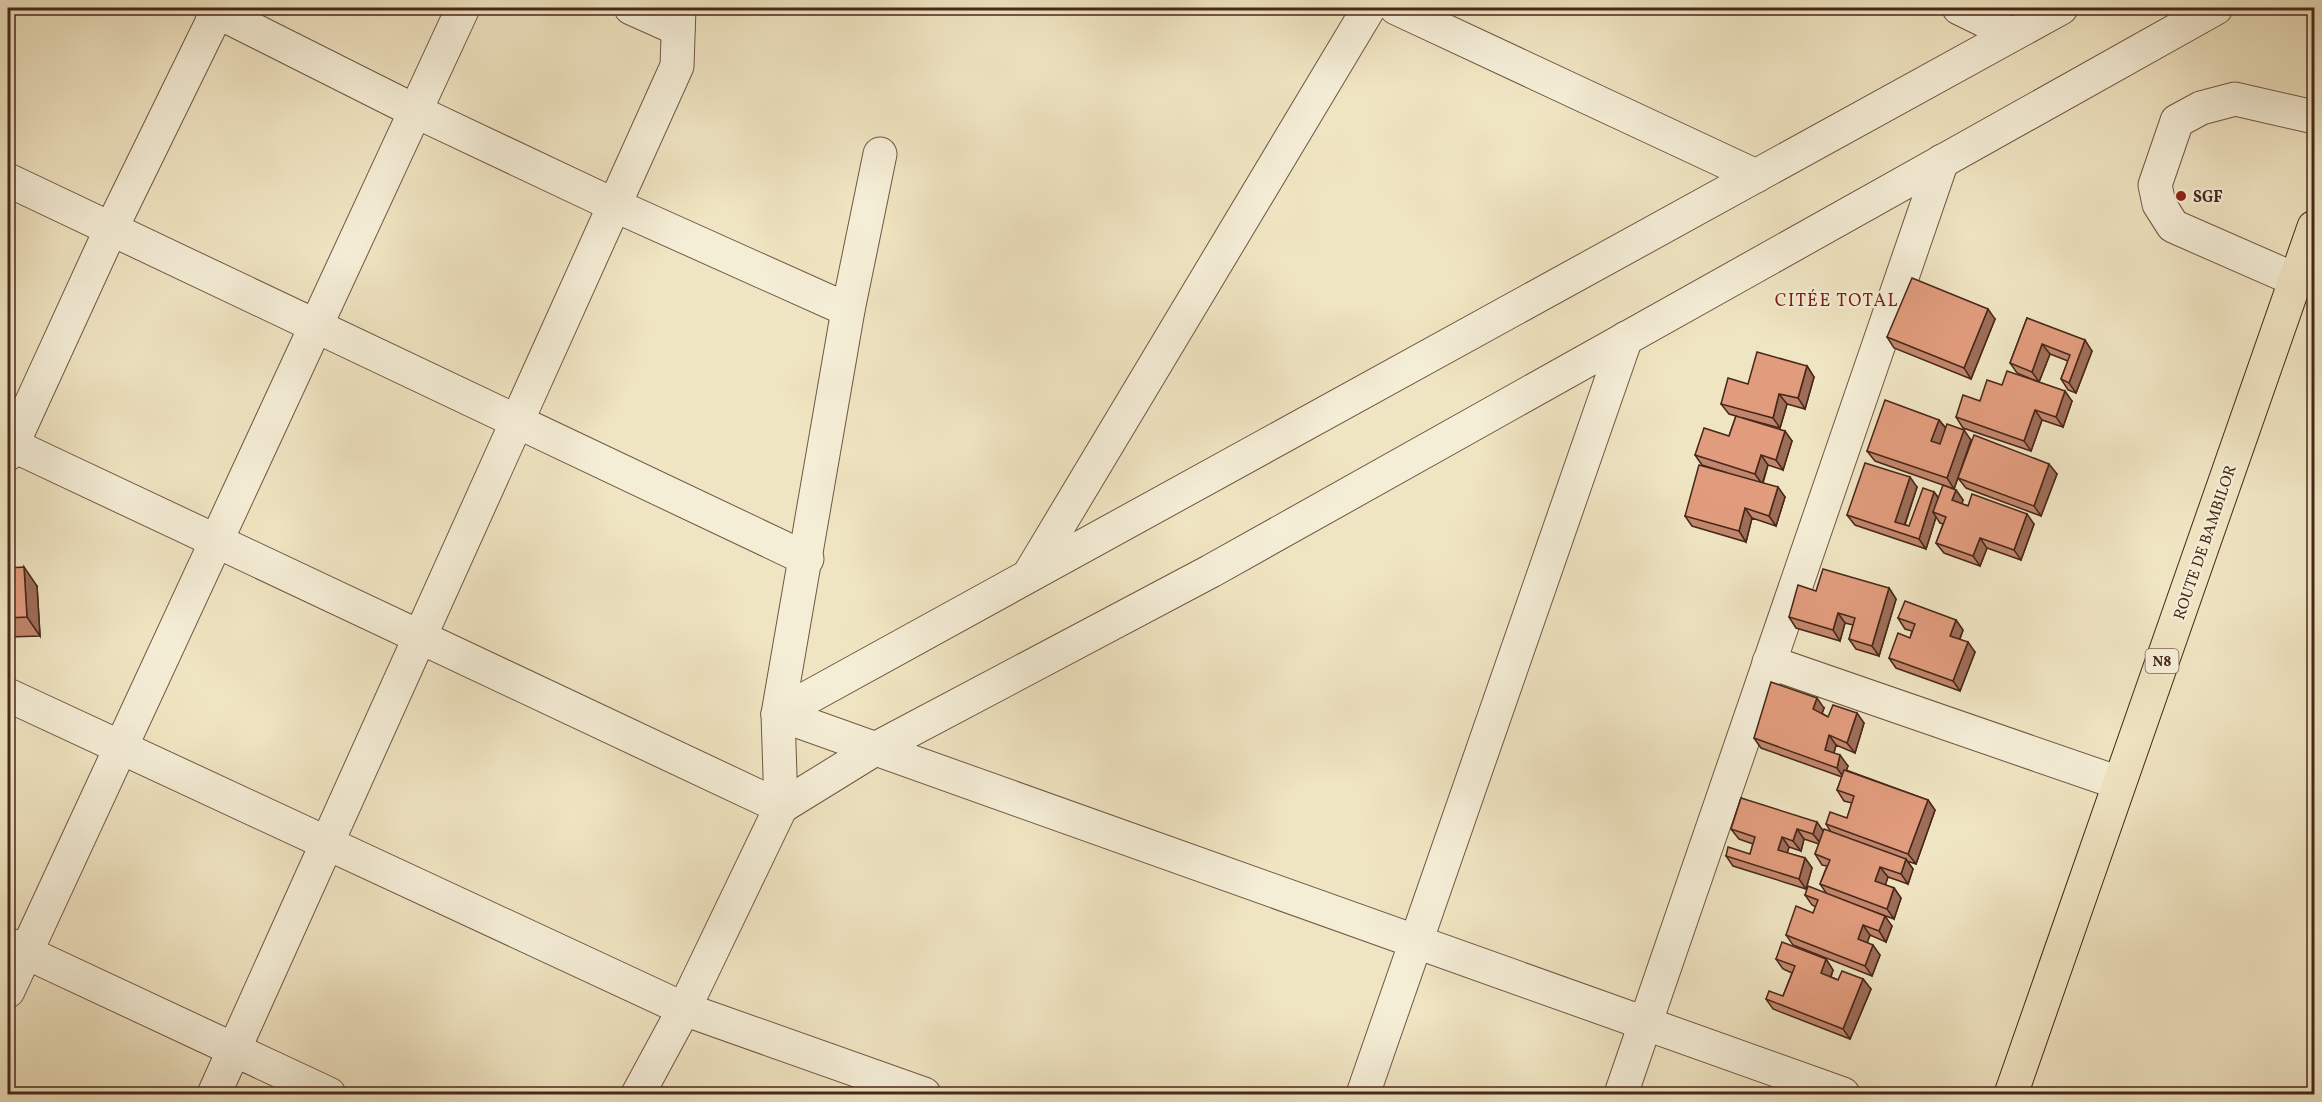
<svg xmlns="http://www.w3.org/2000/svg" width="2322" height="1102" font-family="Vollkorn,serif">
	<rect width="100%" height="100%" fill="#f0e5c2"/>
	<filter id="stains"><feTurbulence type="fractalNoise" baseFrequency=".00333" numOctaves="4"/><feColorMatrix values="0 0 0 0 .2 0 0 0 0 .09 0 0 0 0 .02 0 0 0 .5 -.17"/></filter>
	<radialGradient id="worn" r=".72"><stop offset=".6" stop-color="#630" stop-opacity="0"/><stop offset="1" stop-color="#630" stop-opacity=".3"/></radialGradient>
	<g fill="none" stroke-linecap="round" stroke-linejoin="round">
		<defs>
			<g id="minor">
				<path d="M210,8L415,111L614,205L848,310"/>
				<path d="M631,8L678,29"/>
				<path d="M1396,8L1756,176"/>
				<path d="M1959,8L2012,34"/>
				<path d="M8,180L807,559"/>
				<path d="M2296,280L2173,226L2159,204L2155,185L2177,121L2201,108L2235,99L2314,117"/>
				<path d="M8,443L781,807"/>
				<path d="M8,454L111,229L219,8"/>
				<path d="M1029,575L1369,8"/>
				<path d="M1769,662L2119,783"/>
				<path d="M8,695L684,1009L924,1094"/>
				<path d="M778,714L2061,8"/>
				<path d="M778,714L1843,1094"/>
				<path d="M781,807L875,749L1211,571L2216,8"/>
				<path d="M8,944L329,1094"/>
				<path d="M8,991L463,8"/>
				<path d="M214,1094L677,66L679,8"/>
				<path d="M638,1094L684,1009L781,807L778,714L848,310L880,154"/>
				<path d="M1363,1094L1626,338"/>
				<path d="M1621,1094L1942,161"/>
			</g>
			<path id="major" d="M2011,1094L2314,227"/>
		</defs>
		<!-- minor casing -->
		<use href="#minor" stroke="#715644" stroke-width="35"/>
		<!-- major casing -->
		<use href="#major" stroke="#47271a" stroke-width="35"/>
		<!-- minor -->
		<use href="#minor" stroke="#f5eed7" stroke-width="33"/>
		<!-- major -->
		<use href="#major" stroke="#f0e5c2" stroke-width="33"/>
	</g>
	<!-- wall -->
	<g fill="#c2866c" stroke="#47271a" stroke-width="1.5">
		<path d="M2027,318L2092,351L2076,393L2068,390L2061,379L2068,361L2050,354L2039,382L2017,373L2010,363Z"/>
		<path d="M1995,319L1971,379L1894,348L1887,337Z"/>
		<path d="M1807,366L1814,377L1805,409L1787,404L1780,428L1743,418L1792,441L1783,470L1768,465L1763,483L1785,497L1776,526L1752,518L1746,542L1692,526L1685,516L1725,472L1702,465L1695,455L1729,436L1736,416L1729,414L1721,404L1748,384Z"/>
		<path d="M2002,385L2072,401L2063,427L2042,420L2031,451L1963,428L1956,417Z"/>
		<path d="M1939,420L1946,428L1971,440L1954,489L1875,461L1867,451Z"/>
		<path d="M2057,474L2041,516L1966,488L1958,478Z"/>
		<path d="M1917,487L1905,525L1909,526L1934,492L1938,497L1956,490L1963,500L1962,504L2034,524L2021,560L1987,548L1980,566L1944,553L1936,543L1943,524L1940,523L1936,517L1926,549L1855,525L1847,515Z"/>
		<path d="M8,568L37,586L40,636L8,637Z"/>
		<path d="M1889,588L1896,599L1879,656L1856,649L1849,639L1853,625L1845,623L1840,641L1796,628L1789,617L1816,591Z"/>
		<path d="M1898,618L1956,620L1963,630L1960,639L1975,652L1960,691L1896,668L1889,658L1910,638L1912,631L1905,629Z"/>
		<path d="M1824,708L1822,713L1828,717L1864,723L1855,753L1836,745L1834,753L1848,766L1846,770L1928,800L1935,810L1916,864L1907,861L1913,869L1908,884L1888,877L1885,885L1894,888L1901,898L1894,919L1855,905L1892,926L1886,942L1870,935L1867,942L1880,955L1872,976L1793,945L1786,935L1813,913L1816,907L1812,905L1805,895L1827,894L1820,884L1827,866L1822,865L1815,854L1819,844L1804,839L1801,851L1789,847L1787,853L1805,858L1812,868L1806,889L1733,866L1726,856L1750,854L1753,844L1739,839L1731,829L1741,798L1823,831L1831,832L1826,824L1847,818L1852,803L1844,801L1837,790L1842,777L1761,748L1754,738Z"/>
		<path d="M1776,959H1826L1833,970L1831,977L1838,980L1863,979L1871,989L1850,1039L1773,1009L1766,999L1783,996L1792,973L1783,969Z"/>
	</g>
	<!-- shaded-wall -->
	<g fill="#9e6d58" stroke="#47271a" stroke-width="1.5">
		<path d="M1988,309L1995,319L1971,379L1964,368Z"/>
		<path d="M2085,340L2092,351L2076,393L2069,383Z"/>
		<path d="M2042,344L2050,354L2039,382L2032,372Z"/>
		<path d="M1807,366L1814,377L1805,409L1798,398Z"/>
		<path d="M2065,391L2072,401L2063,427L2056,417Z"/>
		<path d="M1779,394L1787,404L1780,428L1773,418Z"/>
		<path d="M2035,410L2042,420L2031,451L2024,441Z"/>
		<path d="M1939,420L1947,430L1939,451L1931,441Z"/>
		<path d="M1964,430L1971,440L1954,489L1947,478Z"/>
		<path d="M1785,431L1792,441L1783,470L1776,460Z"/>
		<path d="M1761,455L1768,465L1762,484L1755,474Z"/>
		<path d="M2049,464L2057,474L2041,516L2034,506Z"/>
		<path d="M1910,477L1917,487L1902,532L1895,522Z"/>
		<path d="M1778,487L1785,497L1776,526L1769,516Z"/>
		<path d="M1956,490L1963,500L1959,510L1952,500Z"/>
		<path d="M1934,492L1941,502L1933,512L1936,517L1926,549L1919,539Z"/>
		<path d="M1745,508L1752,518L1746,542L1739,531Z"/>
		<path d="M2027,514L2034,524L2021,560L2014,550Z"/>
		<path d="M1980,538L1987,548L1980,566L1973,556Z"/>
		<path d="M24,567L37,586L40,636L27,617Z"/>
		<path d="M1889,588L1896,599L1879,656L1872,646Z"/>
		<path d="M1838,613L1845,623L1840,641L1833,630Z"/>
		<path d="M1956,620L1963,630L1957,646L1950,636Z"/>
		<path d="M1968,642L1975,652L1960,691L1953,681Z"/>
		<path d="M1817,698L1824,708L1820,719L1813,709Z"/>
		<path d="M1857,713L1864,723L1855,753L1847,743Z"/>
		<path d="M1829,735L1836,745L1832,760L1825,750Z"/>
		<path d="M1840,755L1848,766L1844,778L1837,768Z"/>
		<path d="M1928,800L1935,810L1916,864L1908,854Z"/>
		<path d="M1817,822L1824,832L1821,844L1813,834Z"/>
		<path d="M1797,829L1804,839L1801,851L1793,841Z"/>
		<path d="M1782,837L1789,847L1785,860L1778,850Z"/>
		<path d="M1805,858L1812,868L1806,889L1799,879Z"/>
		<path d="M1906,859L1913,869L1908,884L1901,874Z"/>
		<path d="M1880,867L1888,877L1883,892L1875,881Z"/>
		<path d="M1894,888L1901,898L1894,919L1887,909Z"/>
		<path d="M1885,916L1892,926L1886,942L1879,931Z"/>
		<path d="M1863,925L1870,935L1865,949L1858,939Z"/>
		<path d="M1873,945L1880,955L1872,976L1865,966Z"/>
		<path d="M1826,959L1833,970L1828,984L1821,973Z"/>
		<path d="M1863,979L1871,989L1850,1039L1843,1029Z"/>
	</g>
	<!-- building -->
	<g fill="#e19c7d" stroke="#47271a" stroke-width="1.5">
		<path d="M1912,278L1988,309L1964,368L1887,337Z"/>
		<path d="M2027,318L2085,340L2069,383L2061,379L2070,355L2042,344L2032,372L2010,363Z"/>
		<path d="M1757,352L1807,366L1798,398L1779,394L1773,418L1721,404L1728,378L1748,384Z"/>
		<path d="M2007,371L2065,391L2056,417L2035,410L2024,441L1956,417L1963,395L1980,401L1987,380L2002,385Z"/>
		<path d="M1885,400L1939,420L1931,441L1940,444L1947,424L1964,430L1947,478L1867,451Z"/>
		<path d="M1736,416L1785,431L1776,460L1761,455L1755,474L1695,455L1704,428L1729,436Z"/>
		<path d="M1974,435L2049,464L2034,506L1958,478Z"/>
		<path d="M1865,463L1910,477L1895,522L1909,526L1923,488L1934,492L1919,539L1847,515Z"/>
		<path d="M1699,465L1778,487L1769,516L1745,508L1739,531L1685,516Z"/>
		<path d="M1943,485L1956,490L1952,500L1968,506L1972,494L2027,514L2014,550L1980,538L1973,556L1936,543L1946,517L1933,512Z"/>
		<path d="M24,567L27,617L8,618V568Z"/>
		<path d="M1823,569L1889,588L1872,646L1849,639L1855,618L1838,613L1833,630L1789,617L1798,585L1816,591Z"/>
		<path d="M1905,601L1956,620L1950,636L1968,642L1953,681L1889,658L1898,633L1910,638L1915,624L1898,618Z"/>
		<path d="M1771,682L1817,698L1813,709L1828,717L1833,705L1857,713L1847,743L1829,735L1825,750L1840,755L1837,768L1754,738Z"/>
		<path d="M1844,770L1928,800L1908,854L1826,824L1830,812L1847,818L1854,796L1837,790Z"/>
		<path d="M1741,798L1817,822L1813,834L1797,829L1793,841L1782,837L1778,850L1805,858L1799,879L1726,856L1728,847L1750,854L1755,837L1731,829Z"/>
		<path d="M1824,829L1906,859L1901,874L1880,867L1875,881L1894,888L1887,909L1820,884L1830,860L1815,854Z"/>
		<path d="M1808,886L1885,916L1879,931L1863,925L1858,939L1873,945L1865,966L1786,935L1796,906L1813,913L1818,900L1805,895Z"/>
		<path d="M1782,942L1826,959L1821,973L1838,980L1842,971L1863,979L1843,1029L1766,999L1769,991L1783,996L1795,966L1776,959Z"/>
	</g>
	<!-- markers -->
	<circle fill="#8f2418" stroke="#f5eed7" stroke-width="2" cx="2181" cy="196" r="6"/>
	<g text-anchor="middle" stroke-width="4.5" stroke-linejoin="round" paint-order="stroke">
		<!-- shield labels -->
		<rect fill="#f5eed7" stroke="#7b6353" stroke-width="1.5" x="2145.5" y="649" width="33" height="24" rx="4.5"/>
		<g font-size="15" font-weight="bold" fill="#47271a">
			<text x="2162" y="666">N8</text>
		</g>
		<!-- poi labels -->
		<g font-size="16" font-weight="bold" fill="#47271a" stroke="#f5eed7" text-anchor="start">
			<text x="2193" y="202">SGF</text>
		</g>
		<!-- street labels -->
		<g font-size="16" fill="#47271a" stroke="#f5eed7">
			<text transform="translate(2204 542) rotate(-71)" y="6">ROUTE DE BAMBILOR</text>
		</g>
		<!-- neighbourhood labels -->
		<g font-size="18" letter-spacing="1.5" fill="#7a1f14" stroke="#f5eed7">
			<text x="1837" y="306">CITÉE TOTAL</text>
		</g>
	</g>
	<!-- margin -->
	<rect width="2322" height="1102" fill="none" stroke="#f0e5c2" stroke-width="30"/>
	<rect x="9" y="9" width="2304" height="1084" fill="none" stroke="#47271a" stroke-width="3"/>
	<rect x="15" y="15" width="2292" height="1072" fill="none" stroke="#47271a" stroke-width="1.5"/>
	<rect width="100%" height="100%" filter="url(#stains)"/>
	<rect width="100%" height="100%" fill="url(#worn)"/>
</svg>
